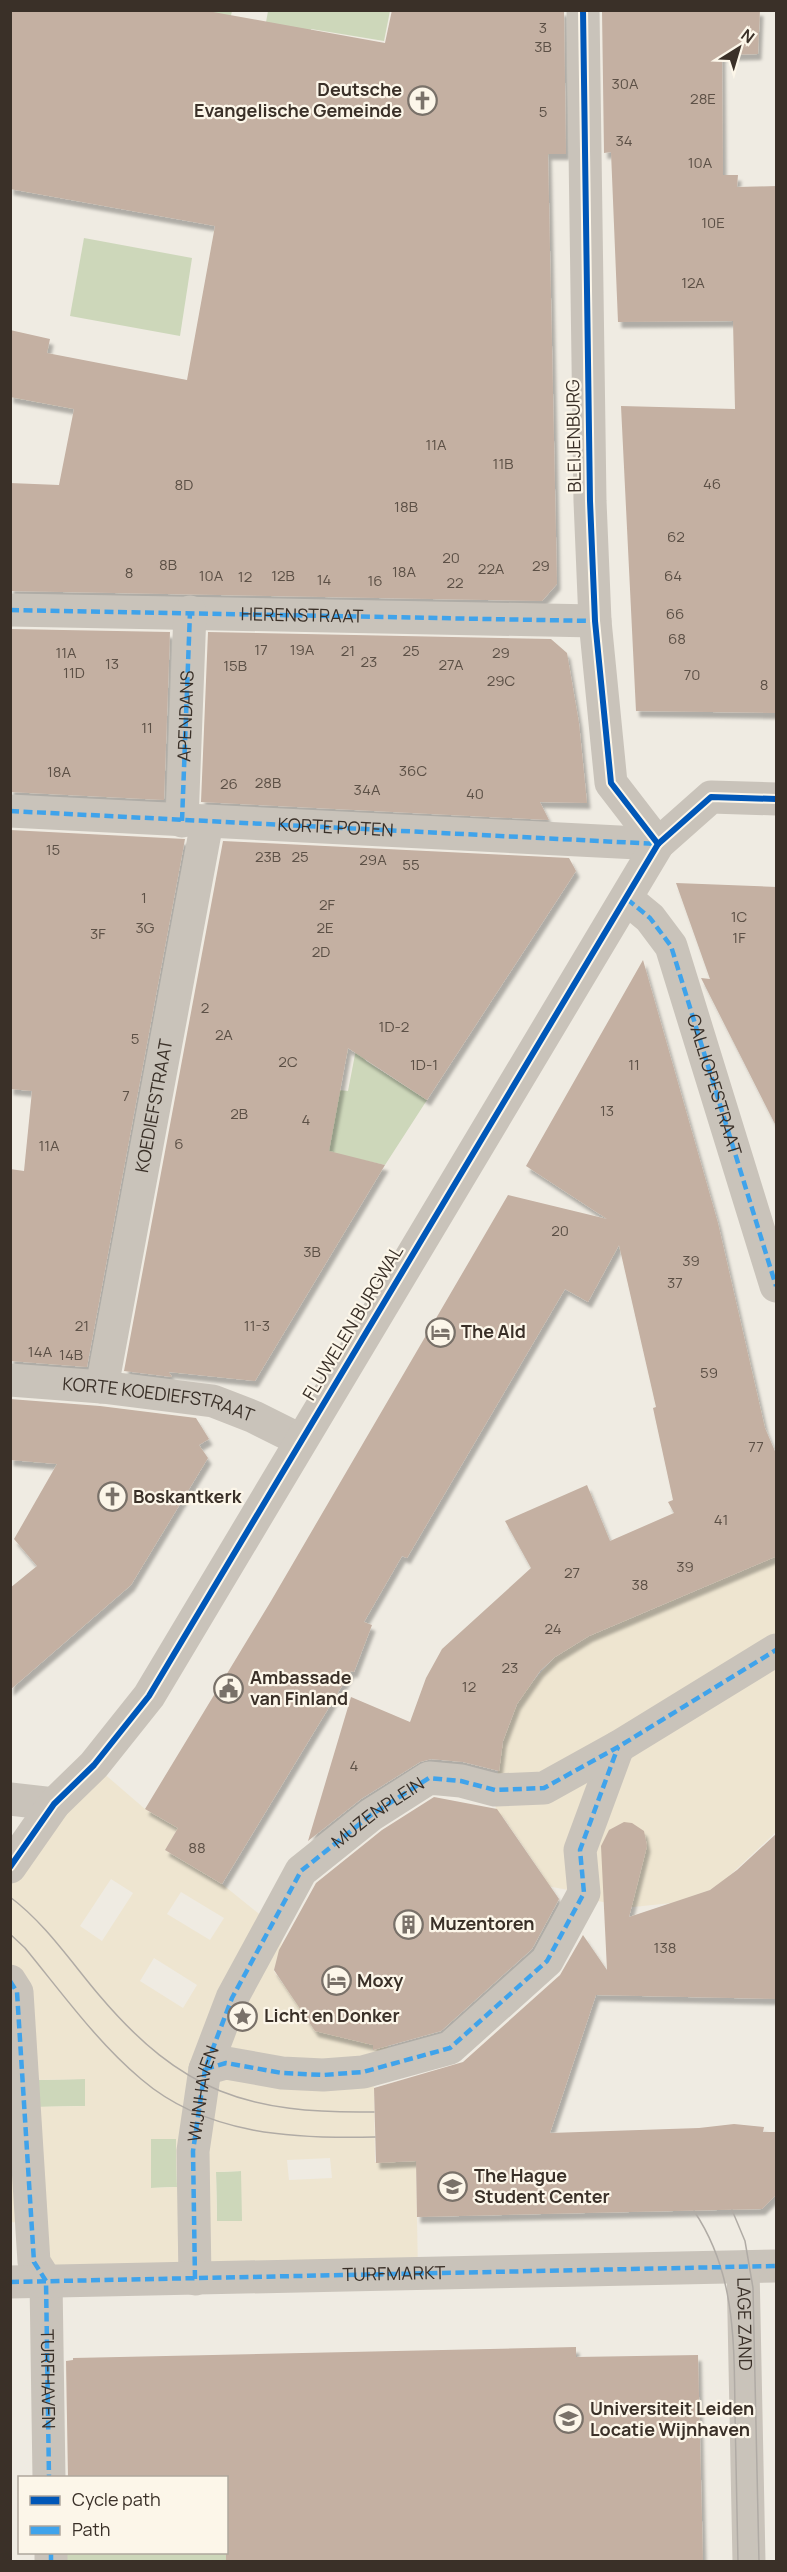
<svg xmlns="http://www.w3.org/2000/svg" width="787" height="2572" font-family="Manrope,sans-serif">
	<defs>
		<filter id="shadow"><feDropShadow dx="3.5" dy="6" stdDeviation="1.5" flood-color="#0004"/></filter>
	</defs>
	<rect width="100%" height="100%" fill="#efebe2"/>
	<!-- green -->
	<g fill="#cdd7ba">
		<path d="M206,11H232L230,20L265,28L268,11H390L384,41L311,29L303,70L201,47Z"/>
		<path d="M84,238L192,258L180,336L70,316Z"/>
		<path d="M357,1044L366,1061L427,1100L385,1165L309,1148L320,1088L348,1091Z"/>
		<path d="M85,2079L86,2106L35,2107L34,2080Z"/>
		<path d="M151,2139H176L177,2187L151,2188Z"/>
		<path d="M242,2171L243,2221H217L216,2172Z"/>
		<path d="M226,2552L268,2561L67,2562L66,2553Z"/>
	</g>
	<!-- plaza -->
	<g fill="#eee5d0" fill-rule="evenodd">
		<path d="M776,1556V1832L727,1878L710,1890L672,1903L633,1907L613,1904L593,1900L584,1893L542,1885L544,1877L503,1817L496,1815L495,1790L503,1741L517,1704L528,1687L555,1657L589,1636Z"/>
		<path d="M94,1765L145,1809L178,1828L165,1850L222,1884L284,1934L274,1971L283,1984L389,2043L374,2087L375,2162L416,2161L418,2274L46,2281L20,2223L11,2222V1867ZM111,1879L133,1893L102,1941L80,1926ZM181,1892L224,1918L210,1940L167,1914ZM154,1958L197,1985L183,2008L140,1981ZM85,2079V2106L35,2107L34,2080ZM151,2139H176L177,2187L151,2188ZM330,2158L332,2178L289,2180L287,2160ZM241,2171L242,2221H217L216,2172Z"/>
	</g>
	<!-- building -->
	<g fill="#c4b0a2" filter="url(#shadow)">
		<path d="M10,10H202L385,43L392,10H564L566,154H548L557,584L542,601L10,591V483L59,485L74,409L10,397V330L50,339L47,353L187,380L215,226L10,189Z"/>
		<path d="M602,10H760L758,54L722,55L723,175H738L737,187L777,186V713L636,711L621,406L735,409L733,321L618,322L611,152L604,153Z"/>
		<path d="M10,629L170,632L164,800L10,792Z"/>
		<path d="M208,632L551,639L567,653L579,723L587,803L540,802L549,820L201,802Z"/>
		<path d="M10,830L185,839L87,1367L10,1361V1169L24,1171L32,1091L10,1089Z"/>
		<path d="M223,841L569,858L576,871L427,1100L348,1048L329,1151L385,1165L255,1381L169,1372L172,1377L124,1371Z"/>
		<path d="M676,883L777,887V1128L701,978L710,979Z"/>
		<path d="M643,960L718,1223L765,1428L777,1456V1556L589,1636L555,1657L540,1671L517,1704L503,1741L499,1771L463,1762L431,1759L420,1762L361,1799L308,1841L351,1697L410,1722L426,1678L442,1649L531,1568L505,1521L587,1485L610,1541L674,1513L668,1502L673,1500L653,1408L656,1407L619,1245L588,1302L565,1289L407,1558L402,1556L364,1622L372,1625L354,1672L351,1671L222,1884L165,1850L178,1828L145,1809L271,1601L508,1195L607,1219L526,1166Z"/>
		<path d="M10,1399L100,1406L196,1418L209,1439L199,1445L208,1458L131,1585L10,1690V1588L37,1566L14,1539L57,1464L10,1460Z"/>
		<path d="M434,1797L497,1809L559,1899L532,1949L441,2031L373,2050V2045L315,2031L274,1970L279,1950L316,1883L382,1830Z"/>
		<path d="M624,1822L632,1823L644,1831L647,1846L629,1917L710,1890L737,1870L777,1833V1999L596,1995L550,2133L699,2128L734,2124L764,2127L763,2132H777V2194L762,2209L417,2217L416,2161L376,2163L374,2088L463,2062L560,1975L583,1935L607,1970L601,1846L609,1830Z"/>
		<path d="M576,2347V2357L698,2355L703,2562H226V2478H68L66,2361L73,2360V2358Z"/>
	</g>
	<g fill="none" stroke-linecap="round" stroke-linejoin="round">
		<!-- pedestrian -->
		<g stroke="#c9c3ba" stroke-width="33">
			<path id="s1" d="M10,610L595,621"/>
			<path id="s2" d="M10,811L658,844"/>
			<path id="s3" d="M182,821L190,612"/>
			<path d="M627,899L650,918L671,946L776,1286"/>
			<path id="s4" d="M10,1981L17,1992L34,2262L46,2281L49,2478"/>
			<path d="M205,2069L226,2063L282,2073L323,2075L363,2072L450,2048L547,1961L584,1893L580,1850L618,1747"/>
			<path id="s5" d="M195,2279L193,2151L205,2069L232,1998L301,1871L371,1815L429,1778L461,1781L495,1790L544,1788L618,1747L776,1650"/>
			<path id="s6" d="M10,2282L776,2266"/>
			<path d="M51,2552V2562"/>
		</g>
		<!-- minor -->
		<g stroke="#c9c3ba" stroke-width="33">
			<path d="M583,10L590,501L595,621L611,783L658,844"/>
			<path id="s7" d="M10,1380L102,1387L213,1401L254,1417L300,1440"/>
			<path id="s8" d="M102,1387L207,822"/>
			<path d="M10,1799L54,1804"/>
			<path d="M10,1867L54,1804L94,1765L149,1696L658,844L711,797L776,799"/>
			<path id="s9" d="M743,2267L749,2562"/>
		</g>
		<!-- tram -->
		<g stroke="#b0aba5" stroke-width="1.5">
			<path d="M10,1897C45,1923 71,1962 99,1995C182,2093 248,2114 374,2112"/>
			<path d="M10,1934L25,1948C62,1993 97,2042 141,2079C206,2135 293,2139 375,2137"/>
			<path d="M732,2210L745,2241L753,2288L759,2562"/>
			<path d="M694,2211C736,2273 734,2343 735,2414C736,2463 737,2512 738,2562"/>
		</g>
		<!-- quiet -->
		<g stroke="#3fa3eb" stroke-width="4.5" stroke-dasharray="9 4.5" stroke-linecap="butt">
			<path d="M10,610L595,621"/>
			<path d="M10,811L658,844"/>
			<path d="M182,821L190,612"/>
			<path id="s10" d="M627,899L650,918L671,946L776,1286"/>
			<path d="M10,1981L17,1992L34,2262L46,2281L49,2478"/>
			<path d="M205,2069L226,2063L282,2073L323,2075L363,2072L450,2048L547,1961L584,1893L580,1850L618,1747"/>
			<path d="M195,2279L193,2151L205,2069L232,1998L301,1871L371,1815L429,1778L461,1781L495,1790L544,1788L618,1747L776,1650"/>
			<path d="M10,2282L776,2266"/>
			<path d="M51,2552V2562"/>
		</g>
		<defs>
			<g id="cycleway">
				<path d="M583,10L590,501L595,621L611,783L658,844"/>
				<path d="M10,1867L54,1804L94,1765L149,1696L658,844L711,797L776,799"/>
			</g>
		</defs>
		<!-- cycleway casing -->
		<use href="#cycleway" stroke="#fcf6e9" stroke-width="10"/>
		<!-- cycleway -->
		<use href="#cycleway" stroke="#0057b8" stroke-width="6"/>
	</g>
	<!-- icons -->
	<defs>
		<symbol id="church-ring" viewBox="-11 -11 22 22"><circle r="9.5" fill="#fcf6e9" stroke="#797169" stroke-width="1.5"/><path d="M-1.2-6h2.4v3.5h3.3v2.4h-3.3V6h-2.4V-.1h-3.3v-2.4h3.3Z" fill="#797169"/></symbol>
		<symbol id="hotel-ring" viewBox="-11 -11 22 22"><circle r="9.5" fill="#fcf6e9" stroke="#797169" stroke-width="1.5"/><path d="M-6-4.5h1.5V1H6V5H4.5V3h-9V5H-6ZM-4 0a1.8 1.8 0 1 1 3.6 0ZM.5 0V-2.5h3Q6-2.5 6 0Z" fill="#797169"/></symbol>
		<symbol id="civic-ring" viewBox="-11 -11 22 22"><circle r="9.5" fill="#fcf6e9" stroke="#797169" stroke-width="1.5"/><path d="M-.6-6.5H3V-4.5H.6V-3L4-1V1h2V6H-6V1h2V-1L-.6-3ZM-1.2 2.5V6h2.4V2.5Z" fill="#797169"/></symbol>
		<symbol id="building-ring" viewBox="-11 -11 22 22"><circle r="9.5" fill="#fcf6e9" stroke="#797169" stroke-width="1.5"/><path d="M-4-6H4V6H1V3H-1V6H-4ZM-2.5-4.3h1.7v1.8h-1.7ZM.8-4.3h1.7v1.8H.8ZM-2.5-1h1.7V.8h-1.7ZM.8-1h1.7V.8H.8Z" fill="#797169"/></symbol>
		<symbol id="sight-ring" viewBox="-11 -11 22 22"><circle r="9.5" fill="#fcf6e9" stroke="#797169" stroke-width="1.5"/><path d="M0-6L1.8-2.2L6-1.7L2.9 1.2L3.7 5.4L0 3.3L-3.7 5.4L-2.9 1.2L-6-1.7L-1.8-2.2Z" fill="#797169"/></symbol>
		<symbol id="university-ring" viewBox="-11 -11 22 22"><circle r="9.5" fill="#fcf6e9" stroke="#797169" stroke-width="1.5"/><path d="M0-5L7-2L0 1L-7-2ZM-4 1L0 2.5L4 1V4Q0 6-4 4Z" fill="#797169"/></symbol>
	</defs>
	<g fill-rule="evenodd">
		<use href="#church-ring" x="406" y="84" width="33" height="33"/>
		<use href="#hotel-ring" x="424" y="1316" width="33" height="33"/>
		<use href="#church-ring" x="96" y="1480" width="33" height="33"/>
		<use href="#civic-ring" x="212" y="1672" width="33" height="33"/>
		<use href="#building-ring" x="392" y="1908" width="33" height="33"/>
		<use href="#hotel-ring" x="320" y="1964" width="33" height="33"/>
		<use href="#sight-ring" x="226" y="2000" width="33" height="33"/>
		<use href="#university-ring" x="436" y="2170" width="33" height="33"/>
		<use href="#university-ring" x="552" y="2402" width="33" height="33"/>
	</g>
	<g text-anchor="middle" stroke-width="4.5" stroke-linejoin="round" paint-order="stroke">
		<!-- number labels -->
		<g font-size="15" fill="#5c5046">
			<text x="543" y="33">3</text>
			<text x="543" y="52">3B</text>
			<text x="625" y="89">30A</text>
			<text x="703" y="104">28E</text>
			<text x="543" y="117">5</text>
			<text x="624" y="146">34</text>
			<text x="700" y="168">10A</text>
			<text x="713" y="228">10E</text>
			<text x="693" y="288">12A</text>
			<text x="436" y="450">11A</text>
			<text x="503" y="469">11B</text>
			<text x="712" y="489">46</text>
			<text x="184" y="490">8D</text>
			<text x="406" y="512">18B</text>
			<text x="676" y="542">62</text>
			<text x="451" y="563">20</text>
			<text x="168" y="570">8B</text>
			<text x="541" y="571">29</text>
			<text x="491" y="574">22A</text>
			<text x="404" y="577">18A</text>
			<text x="129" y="578">8</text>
			<text x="211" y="581">10A</text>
			<text x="283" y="581">12B</text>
			<text x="673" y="581">64</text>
			<text x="245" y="582">12</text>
			<text x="324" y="585">14</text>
			<text x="375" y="586">16</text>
			<text x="455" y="588">22</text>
			<text x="675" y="619">66</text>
			<text x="677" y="644">68</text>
			<text x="261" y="655">17</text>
			<text x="302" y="655">19A</text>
			<text x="348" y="656">21</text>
			<text x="411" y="656">25</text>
			<text x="66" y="658">11A</text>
			<text x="501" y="658">29</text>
			<text x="369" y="667">23</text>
			<text x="112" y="669">13</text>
			<text x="451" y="670">27A</text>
			<text x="235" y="671">15B</text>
			<text x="74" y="678">11D</text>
			<text x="692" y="680">70</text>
			<text x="501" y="686">29C</text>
			<text x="764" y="690">8</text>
			<text x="147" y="733">11</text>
			<text x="413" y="776">36C</text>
			<text x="59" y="777">18A</text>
			<text x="268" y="788">28B</text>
			<text x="229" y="789">26</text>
			<text x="367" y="795">34A</text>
			<text x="475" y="799">40</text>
			<text x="53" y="855">15</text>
			<text x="268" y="862">23B</text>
			<text x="300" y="862">25</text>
			<text x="373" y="865">29A</text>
			<text x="411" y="870">55</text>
			<text x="144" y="903">1</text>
			<text x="327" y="910">2F</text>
			<text x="739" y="922">1C</text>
			<text x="145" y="933">3G</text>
			<text x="325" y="933">2E</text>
			<text x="98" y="939">3F</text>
			<text x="739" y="943">1F</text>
			<text x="321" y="957">2D</text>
			<text x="205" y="1013">2</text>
			<text x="394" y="1032">1D-2</text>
			<text x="224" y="1040">2A</text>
			<text x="135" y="1044">5</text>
			<text x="288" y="1067">2C</text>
			<text x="424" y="1070">1D-1</text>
			<text x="634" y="1070">11</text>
			<text x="126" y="1101">7</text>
			<text x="607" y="1116">13</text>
			<text x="239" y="1119">2B</text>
			<text x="306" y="1125">4</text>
			<text x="179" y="1149">6</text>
			<text x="49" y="1151">11A</text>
			<text x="560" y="1236">20</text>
			<text x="312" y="1257">3B</text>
			<text x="691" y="1266">39</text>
			<text x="675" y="1288">37</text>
			<text x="82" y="1331">21</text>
			<text x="257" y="1331">11-3</text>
			<text x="40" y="1357">14A</text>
			<text x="71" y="1360">14B</text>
			<text x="709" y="1378">59</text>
			<text x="756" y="1452">77</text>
			<text x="721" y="1525">41</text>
			<text x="685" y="1572">39</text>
			<text x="572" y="1578">27</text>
			<text x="640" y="1590">38</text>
			<text x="553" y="1634">24</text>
			<text x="510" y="1673">23</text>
			<text x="469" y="1692">12</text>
			<text x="354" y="1771">4</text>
			<text x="197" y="1853">88</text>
			<text x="665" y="1953">138</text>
		</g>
		<!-- poi labels -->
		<g font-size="18" font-weight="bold" fill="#3a3028" stroke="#fcf6e9" text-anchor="start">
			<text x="402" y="96" text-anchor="end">Deutsche<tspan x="402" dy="21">Evangelische Gemeinde</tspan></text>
			<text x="461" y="1338">The Ald</text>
			<text x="133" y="1503">Boskantkerk</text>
			<text x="250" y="1684">Ambassade<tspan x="250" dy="21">van Finland</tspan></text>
			<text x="430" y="1930">Muzentoren</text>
			<text x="357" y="1987">Moxy</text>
			<text x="264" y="2022">Licht en Donker</text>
			<text x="474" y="2182">The Hague<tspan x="474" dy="21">Student Center</tspan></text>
			<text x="590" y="2415">Universiteit Leiden<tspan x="590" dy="21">Locatie Wijnhaven</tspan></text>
		</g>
		<!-- street labels -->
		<g font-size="18" fill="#3a3028" stroke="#fcf6e9">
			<text transform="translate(574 436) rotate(-91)" y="6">BLEIJENBURG</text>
			<text dy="6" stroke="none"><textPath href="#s1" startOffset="292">HERENSTRAAT</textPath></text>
			<text dy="6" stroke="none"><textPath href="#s3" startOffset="105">APENDANS</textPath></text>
			<text dy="6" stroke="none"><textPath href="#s2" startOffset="326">KORTE POTEN</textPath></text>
			<text dy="6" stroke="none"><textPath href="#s10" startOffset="210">CALLIOPESTRAAT</textPath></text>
			<text dy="6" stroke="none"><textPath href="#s8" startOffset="286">KOEDIEFSTRAAT</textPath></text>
			<text transform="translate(353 1323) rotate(-59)" y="6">FLUWELEN BURGWAL</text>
			<text dy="6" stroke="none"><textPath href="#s7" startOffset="150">KORTE KOEDIEFSTRAAT</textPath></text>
			<text dy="6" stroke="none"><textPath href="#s5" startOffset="528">MUZENPLEIN</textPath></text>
			<text dy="6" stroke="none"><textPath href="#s5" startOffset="186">WIJNHAVEN</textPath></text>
			<text dy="6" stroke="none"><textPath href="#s6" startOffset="384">TURFMARKT</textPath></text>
			<text dy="6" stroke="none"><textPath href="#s9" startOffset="57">LAGE ZAND</textPath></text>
			<text dy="6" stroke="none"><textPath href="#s4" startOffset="404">TURFHAVEN</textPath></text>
		</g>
	</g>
	<!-- border -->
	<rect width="787" height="2572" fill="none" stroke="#3a3028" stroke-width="24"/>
	<!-- legend -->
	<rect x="18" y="2476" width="210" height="78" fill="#fcf6e9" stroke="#aea79c" stroke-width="1.5"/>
	<rect x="30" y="2496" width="30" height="9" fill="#0057b8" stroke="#aea79c" stroke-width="1.5"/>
	<text x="72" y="2506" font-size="18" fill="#3a3028">Cycle path</text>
	<rect x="30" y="2526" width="30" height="9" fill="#3fa3eb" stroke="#aea79c" stroke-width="1.5"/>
	<text x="72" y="2536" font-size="18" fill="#3a3028">Path</text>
	<!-- north arrow -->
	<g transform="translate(739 48) rotate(37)" stroke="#fcf6e9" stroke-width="4.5" paint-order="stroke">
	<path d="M0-4.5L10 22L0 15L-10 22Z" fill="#3a3028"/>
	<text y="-9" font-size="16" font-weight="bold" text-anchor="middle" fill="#3a3028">N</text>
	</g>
</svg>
